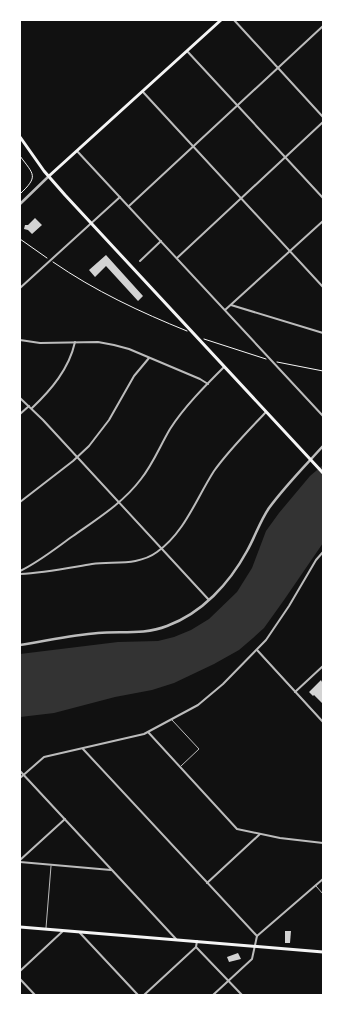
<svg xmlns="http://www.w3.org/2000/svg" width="343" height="1015" font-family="'Source Sans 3',sans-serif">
	<rect width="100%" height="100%" fill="#111"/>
	<!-- water -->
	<path fill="#333" d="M323,465V543L284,600L264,628L253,638L239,650L214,664L174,683L152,690L115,697L54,713L20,717V654L118,642L158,641L174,637L191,630L209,619L237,592L252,568L266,531L279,513L310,476Z"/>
	<!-- building -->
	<g fill="#d3d3d3">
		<path d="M35,218L42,225L32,234L28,230L24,229L25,225H28Z"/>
		<path d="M106,255L143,296L138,301L106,266L95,277L89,270Z"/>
		<path d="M321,680L322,682L323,681V704L314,695L313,696L309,692Z"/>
		<path d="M285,931H291L290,943H285Z"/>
		<path d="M238,953L241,959L229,962L227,957Z"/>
	</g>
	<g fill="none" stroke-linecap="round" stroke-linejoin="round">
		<!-- path -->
		<g stroke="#f5f5f5" stroke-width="1">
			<path d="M20,156C34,175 39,176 20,194"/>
			<path d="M20,239L47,258"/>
			<path d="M53,262C95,291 140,312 187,331"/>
			<path d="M204,339L266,359"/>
			<path d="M277,362L323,371"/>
		</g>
		<!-- service -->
		<g stroke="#bcbcbc" stroke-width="1">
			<path d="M172,720L199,749L181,766"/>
			<path d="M316,886L323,894"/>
			<path d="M46,928L51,866"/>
		</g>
		<!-- minor -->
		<g stroke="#bcbcbc" stroke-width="2">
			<path d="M234,20L323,117"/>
			<path d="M187,51L323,198"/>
			<path d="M143,92L323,287"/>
			<path d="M77,151L323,416"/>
			<path d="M129,206L323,26"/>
			<path d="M177,258L323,122"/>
			<path d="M140,261L161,241"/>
			<path d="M20,288L120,197"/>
			<path d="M231,305L323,333"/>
			<path d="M225,310L323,221"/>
			<path d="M20,340L40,343L98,342L114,345L129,349L200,379L208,384"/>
			<path d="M20,398L43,420L209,600"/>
			<path d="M32,408C51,390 69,369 75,342"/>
			<path d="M20,414L29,406"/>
			<path d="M20,502L73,461L89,446L109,420L134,376L149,358"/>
			<path d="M20,571C39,562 56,548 73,536C97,519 123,503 141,479C153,464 160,446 170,429C184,407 205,386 224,367"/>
			<path d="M20,574C44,573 68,568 92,564C114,561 138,566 157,552C185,532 196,499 214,471C229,450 248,431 266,412"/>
			<path d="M257,650L323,722"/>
			<path d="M295,692L323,666"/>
			<path d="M148,732L237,829L280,838L323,843"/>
			<path d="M83,749L257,936"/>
			<path d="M20,771L176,939"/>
			<path d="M20,778L44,757L144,734L198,705L223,684L266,640L289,606L316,560L323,552"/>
			<path d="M20,860L65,819"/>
			<path d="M20,862L111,870"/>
			<path d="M207,883L260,834"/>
			<path d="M80,933L138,995"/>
			<path d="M197,941L196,947L242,995"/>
			<path d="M20,971L63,931"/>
			<path d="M20,979L35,995"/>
			<path d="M144,995L196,947"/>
			<path d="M213,995L252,959L257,936L323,879"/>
		</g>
		<!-- tertiary -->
		<g stroke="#bcbcbc" stroke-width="2.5">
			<path d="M20,204L49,176"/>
			<path d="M20,645C46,641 72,635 98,633C121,631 144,635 167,626C202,613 229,584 247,551C255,537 260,521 269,508C285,486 305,466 323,446"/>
		</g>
		<!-- secondary -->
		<g stroke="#f5f5f5" stroke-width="3">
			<path d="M49,176L221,20"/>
			<path d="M20,927L323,952"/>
		</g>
		<!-- primary -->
		<path stroke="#f5f5f5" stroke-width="3" d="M20,137L44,171L65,195L323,473"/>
	</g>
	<!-- border -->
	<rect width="343" height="1015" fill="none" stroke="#ffffff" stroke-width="42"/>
</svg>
